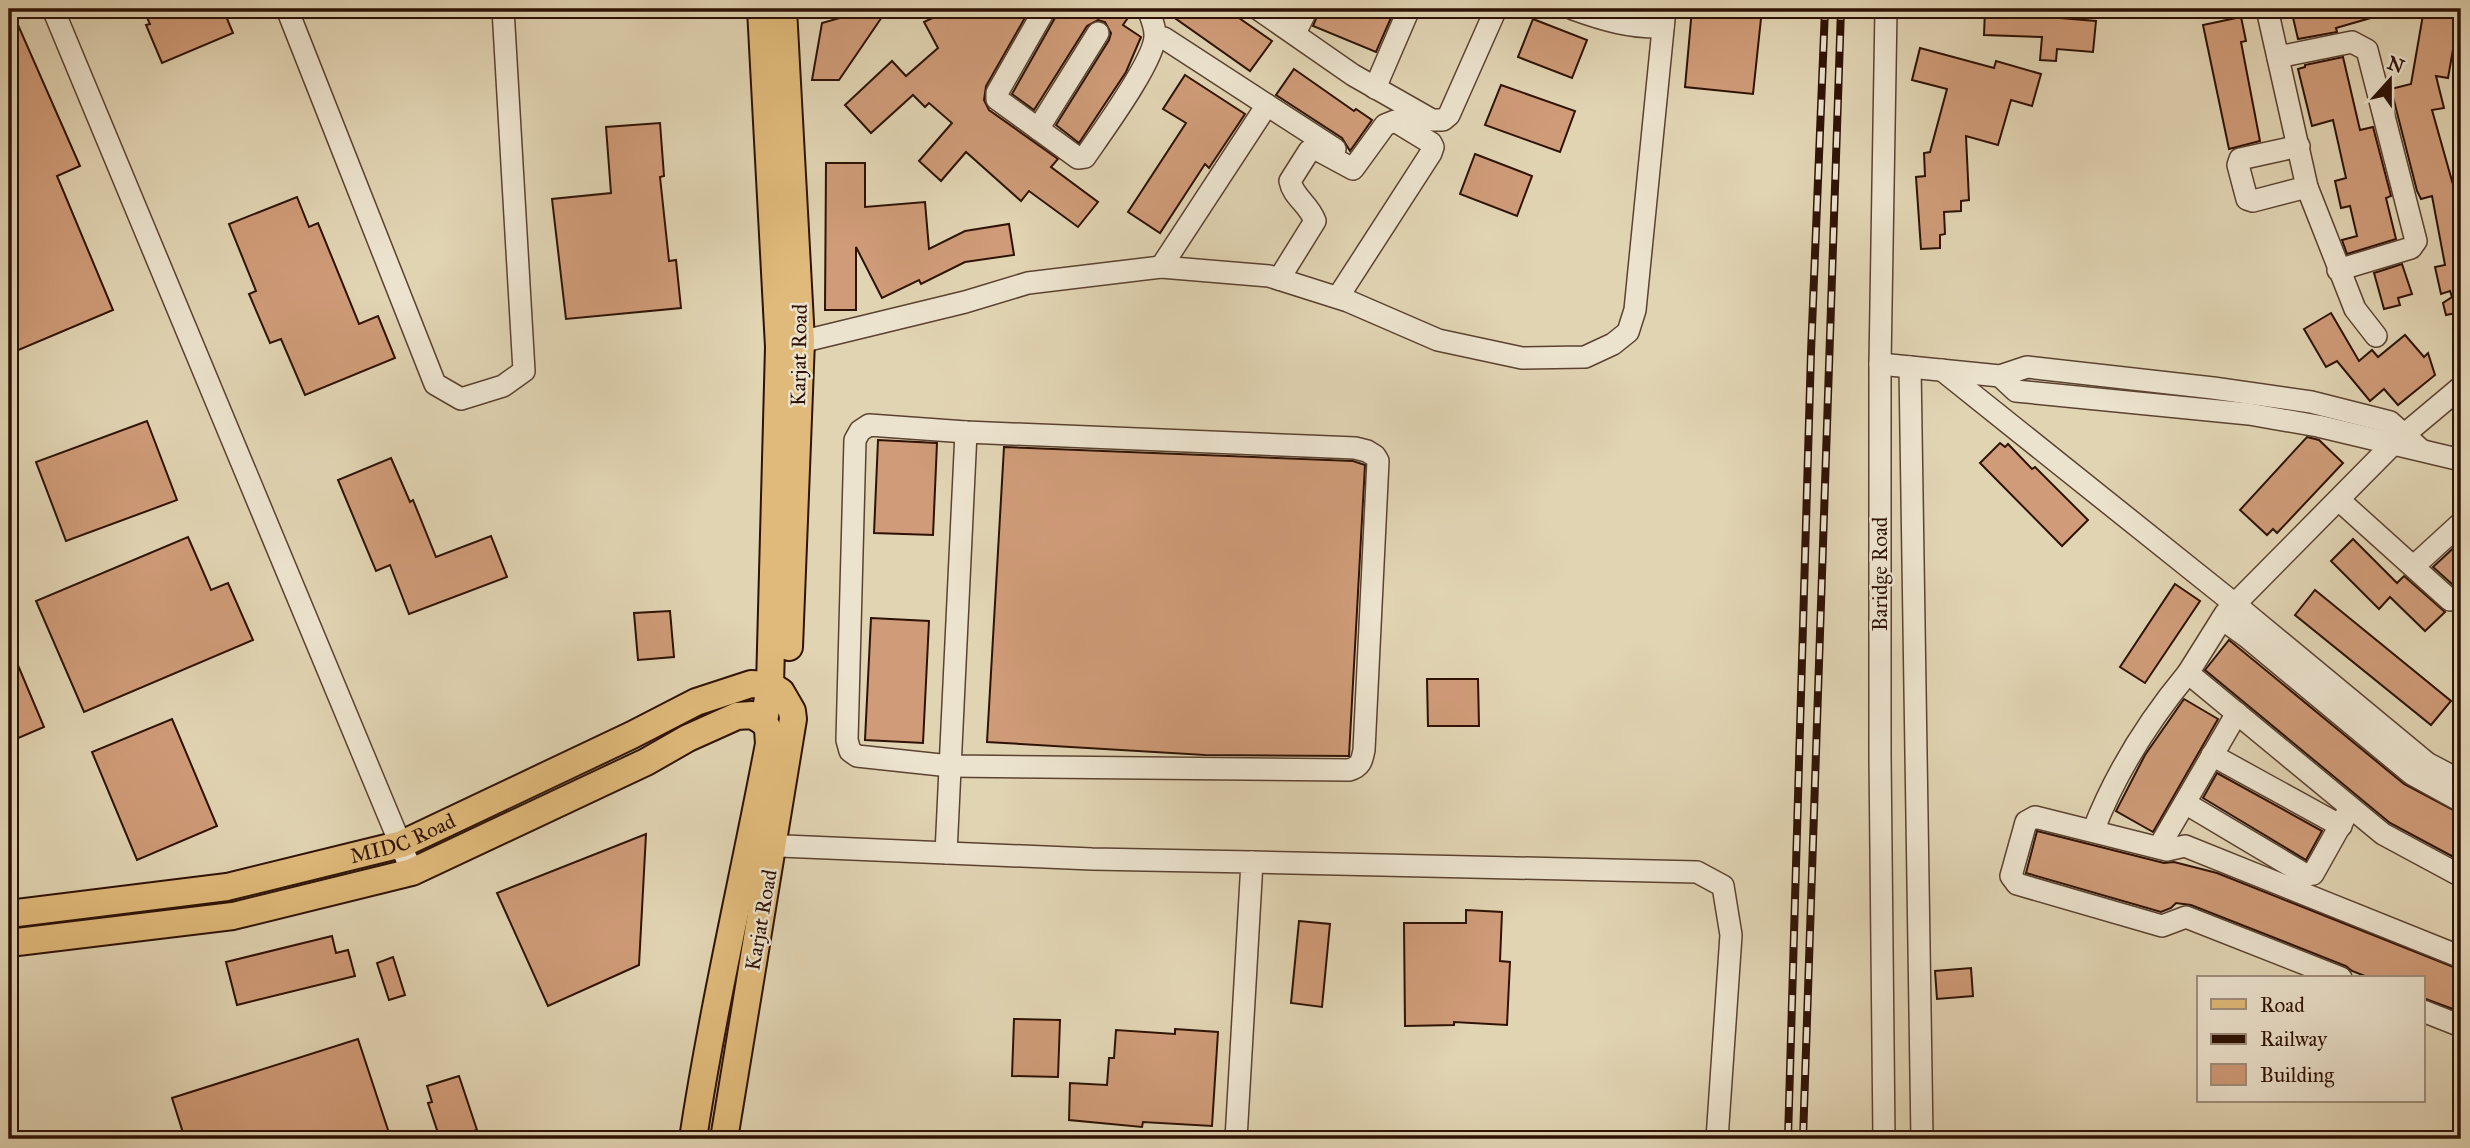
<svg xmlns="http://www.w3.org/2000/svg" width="2470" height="1148" font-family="'IM FELL Great Primer',serif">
	<rect width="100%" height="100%" fill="#e1d4b3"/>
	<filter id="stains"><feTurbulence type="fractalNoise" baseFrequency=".00286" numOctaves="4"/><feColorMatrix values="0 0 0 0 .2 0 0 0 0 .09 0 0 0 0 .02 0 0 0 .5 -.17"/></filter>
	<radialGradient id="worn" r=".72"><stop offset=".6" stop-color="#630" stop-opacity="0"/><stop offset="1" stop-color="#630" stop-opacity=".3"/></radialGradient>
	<!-- building -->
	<g fill="#cf9b78" stroke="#2e1205" stroke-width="2">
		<path d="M9,9H11L80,166L57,176L113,310L9,354Z"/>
		<path d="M143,9H223L233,33L162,63L146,25L150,24Z"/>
		<path d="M871,9L884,14L839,80H812L822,23Z"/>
		<path d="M951,9H1030L986,86L984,100L989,110L1058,159L1051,167L1098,202L1078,227L1029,191L1021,201L966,152L941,181L919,161L952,123L929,103L925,107L913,95L871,133L845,105L892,61L906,76L938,48L924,22Z"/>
		<path d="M1058,9H1134L1123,25L1141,37L1126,72L1079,143L1056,125L1109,40L1111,33L1105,22L1098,20L1087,26L1034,110L1012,94L1056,16Z"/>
		<path d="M1162,9H1226L1272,41L1250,71Z"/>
		<path d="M1320,9H1389L1394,11L1376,52L1313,26Z"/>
		<path d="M1692,9H1762L1753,94L1685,87Z"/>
		<path d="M1985,9H2037V16L2096,21L2093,52L2057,49L2056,61L2040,60L2042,37L1984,35Z"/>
		<path d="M2291,9H2387L2388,13L2336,28L2337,32L2298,39Z"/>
		<path d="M2424,9L2459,15L2448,78L2436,76L2444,108L2432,110L2461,213V312L2446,315L2443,303L2452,297L2450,291L2441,294L2435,267L2445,265L2432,196L2421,199L2417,191L2391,89L2411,84Z"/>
		<path d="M2241,17L2246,41L2241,42L2260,141L2229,149L2203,25Z"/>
		<path d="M1533,19L1587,40L1572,78L1518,57Z"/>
		<path d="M1920,48L1994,68L1996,61L2041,74L2032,106L2011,100L1998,145L1966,136L1969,200L1961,201V211L1944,212L1945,234L1940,235V248L1921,249L1916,177L1925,176L1924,153L1930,152L1947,89L1912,80Z"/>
		<path d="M2343,57L2360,130L2373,127L2391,196L2386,198L2396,239L2347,254L2342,240L2357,236L2350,206L2341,208L2335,181L2346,178L2333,120L2312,126L2298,69L2305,67V65Z"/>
		<path d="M1294,69L1354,111L1356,109L1372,120L1350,151L1342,138L1276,95Z"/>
		<path d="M1185,75L1245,114L1209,168L1205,164L1160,233L1128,212L1186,123L1163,109Z"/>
		<path d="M1501,85L1575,111L1560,152L1485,125Z"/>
		<path d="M660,123L664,176L660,177L669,261L676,260L681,308L566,319L552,199L611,193L606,127Z"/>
		<path d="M1475,154L1532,176L1517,216L1460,194Z"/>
		<path d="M826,163H865V207L925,202L929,249L965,231L1009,224L1014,255L965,262L921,284L919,280L882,298L856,247V310H825Z"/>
		<path d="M297,197L309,227L318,223L359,324L378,316L395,358L305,395L281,339L270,343L249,294L256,291L229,224Z"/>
		<path d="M2402,264L2412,294L2398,298L2400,305L2384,309L2374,273Z"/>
		<path d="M2331,313L2359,361L2372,350L2378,357L2405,335L2424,357L2428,353L2435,375L2398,405L2384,389L2370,401L2337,361L2326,367L2304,329Z"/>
		<path d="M147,421L177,500L66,541L36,462Z"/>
		<path d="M2307,437L2319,440L2343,463L2277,533L2273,529L2267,535L2240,510Z"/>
		<path d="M878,440L937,443L933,535L874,533Z"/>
		<path d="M2000,443L2005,447L2008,444L2032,469L2035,467L2088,520L2062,546L1980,463Z"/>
		<path d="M1004,447L1353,461L1365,465L1349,756L1205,755L987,742Z"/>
		<path d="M391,458L410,502L413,500L436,557L491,536L507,577L409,614L390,565L376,571L338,480Z"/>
		<path d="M188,537L211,590L228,583L253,640L84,712L36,601Z"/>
		<path d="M2353,539L2397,583L2404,576L2445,612L2425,631L2390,597L2379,609L2331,561Z"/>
		<path d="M2461,541V583L2453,585L2433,567Z"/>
		<path d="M2175,584L2200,601L2145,683L2120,667Z"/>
		<path d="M2315,590L2451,701L2431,725L2295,615Z"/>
		<path d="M670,611L674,657L638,660L634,613Z"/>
		<path d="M871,618L929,621L923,743L865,740Z"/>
		<path d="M2229,640L2404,784L2461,814V861L2390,823L2205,670Z"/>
		<path d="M9,644L44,727L9,742Z"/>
		<path d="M1427,679H1478L1479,726H1428Z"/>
		<path d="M2184,699L2218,719L2153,832L2116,811L2145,755Z"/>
		<path d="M172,719L217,826L137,860L92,752Z"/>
		<path d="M2217,773L2322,831L2306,860L2203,798Z"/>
		<path d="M2037,831L2164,863L2174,862L2217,873L2461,970V1012L2423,998V978H2370L2352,971L2346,966L2191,905L2176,903L2171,908L2161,912L2026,873Z"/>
		<path d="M646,834L639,965L548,1006L497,893Z"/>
		<path d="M1466,910L1502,912L1500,961L1510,962L1507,1025L1454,1022V1025L1405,1026L1404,923H1466Z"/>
		<path d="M1299,921L1330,924L1322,1007L1291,1003Z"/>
		<path d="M332,936L336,953L348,950L355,976L237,1005L226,962Z"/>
		<path d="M393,957L405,995L389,1000L377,963Z"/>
		<path d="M1971,968L1973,996L1937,999L1935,971Z"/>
		<path d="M1014,1019L1060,1020L1058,1077L1012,1076Z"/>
		<path d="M1175,1029L1218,1032L1212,1126L1143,1122L1142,1127L1069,1120L1070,1083L1107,1085L1109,1058H1114L1116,1030L1175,1034Z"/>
		<path d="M358,1039L391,1139H185L172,1098Z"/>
		<path d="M459,1076L477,1130L447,1139H440L428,1103L432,1102L427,1086Z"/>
	</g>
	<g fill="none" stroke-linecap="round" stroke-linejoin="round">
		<defs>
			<g id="minor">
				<path d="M53,9L412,872"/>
				<path d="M287,9L435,384L461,399L503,386L524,371L503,9"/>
				<path d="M1045,9L997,93V99L1078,158L1085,157C1100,135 1156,59 1155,35C1155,26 1151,17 1148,9"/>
				<path d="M1258,9L1353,75L1432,120H1443L1449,115L1496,9"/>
				<path d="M1573,9C1603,20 1631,28 1663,27"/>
				<path d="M2267,9L2307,187L2355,309L2376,336"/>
				<path d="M1295,33L1307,9"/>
				<path d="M1164,38L1267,105"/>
				<path d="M2278,57L2352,42L2367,50L2416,241L2411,248L2338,270"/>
				<path d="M1375,88L1409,9"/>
				<path d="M1038,129L1098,33"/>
				<path d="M2299,146L2240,159L2238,165L2247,199L2253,201L2307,187"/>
				<path d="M1161,267L1267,105L1335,149"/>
				<path d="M1279,279L1315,221C1309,204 1293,197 1290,181L1309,151L1314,148L1353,169L1385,125L1395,121L1431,143L1433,147L1431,153L1338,297"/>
				<path d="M788,345L965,302L1028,283L1161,267L1269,276L1348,301L1438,340L1522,358L1585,357L1613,344L1628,332L1635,310L1665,9"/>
				<path d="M1880,364L2000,376L2027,367L2213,388L2311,402L2390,422L2420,449"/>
				<path d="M1910,367L1922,1139"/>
				<path d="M1942,370L2236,605L2427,763L2461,781"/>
				<path d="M2000,376L2016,391L2249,414L2318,426L2461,460"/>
				<path d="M2461,387L2393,444L2225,614L2188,673L2383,834L2461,876"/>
				<path d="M869,425L966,432L1355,448L1367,451L1375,456L1378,461L1364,750C1362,760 1361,767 1349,770L950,766L857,756L850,751L847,740L855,440L860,431Z"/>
				<path d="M2339,500L2450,600L2461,596"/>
				<path d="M2414,566L2461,523"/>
				<path d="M2222,619L2247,637L2412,774L2461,801"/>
				<path d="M2212,755L2341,826"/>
				<path d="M2185,803L2306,875L2313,874L2350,808"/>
				<path d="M2093,831C2115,774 2149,720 2188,673"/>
				<path d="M759,845L1092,859L1252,862L1236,1139"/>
				<path d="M2159,847L2237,713"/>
				<path d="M946,853L966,432"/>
				<path d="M1252,862L1697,872L1723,886L1731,935L1717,1139"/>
				<path d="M2341,978L2186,917L2162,926L2017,884L2011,876L2026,822L2035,817L2167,850L2185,846L2461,957"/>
				<path d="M2423,1011L2461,1026"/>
				<path d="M1884,1139L1880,755V364L1886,9"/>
			</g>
			<g id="major">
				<path d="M783,9L801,341L789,647"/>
				<path id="s1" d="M9,914L227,887L402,844L632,735L696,702L751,684L770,685L781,692L792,711L793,719L724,1139"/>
				<path d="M9,943L233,916L412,872L646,762L688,738L737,716L752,715L764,722"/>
				<path d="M693,1139C713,1007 744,876 769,744L768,729L764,722L770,685L779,347L761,9"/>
			</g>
		</defs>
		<!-- minor casing -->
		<use href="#minor" stroke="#5b4230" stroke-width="24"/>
		<!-- major casing -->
		<use href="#major" stroke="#2e1205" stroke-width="30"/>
		<!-- minor -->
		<use href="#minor" stroke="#ece3ce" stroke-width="21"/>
		<!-- major -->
		<use href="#major" stroke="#e0ba7a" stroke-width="26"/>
		<defs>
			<g id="rail">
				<path d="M1788,1139L1811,352L1825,9"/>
				<path d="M1803,1139L1841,9"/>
			</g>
		</defs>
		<!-- rail casing -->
		<use href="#rail" stroke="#2e1205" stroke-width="8"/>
		<!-- rail -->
		<use href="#rail" stroke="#ece3ce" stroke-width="5" stroke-dasharray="16" stroke-linecap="butt"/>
	</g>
	<g text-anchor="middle" stroke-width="5" stroke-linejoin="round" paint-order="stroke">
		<!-- street labels -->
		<g font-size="21" fill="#2e1205" stroke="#ece3ce">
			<text transform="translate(799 355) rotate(-89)" y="7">Karjat Road</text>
			<text transform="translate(1880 574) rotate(-90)" y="7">Baridge Road</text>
			<text dy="7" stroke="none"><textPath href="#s1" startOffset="402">MIDC Road</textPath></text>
			<text transform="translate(761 920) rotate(-80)" y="7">Karjat Road</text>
		</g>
	</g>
	<!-- margin -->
	<rect width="2470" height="1148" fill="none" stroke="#e1d4b3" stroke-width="35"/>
	<rect x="10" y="10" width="2449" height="1127" fill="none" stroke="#2e1205" stroke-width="3.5"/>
	<rect x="18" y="18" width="2435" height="1113" fill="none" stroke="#2e1205" stroke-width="2"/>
	<!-- legend -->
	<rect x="2197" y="976" width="228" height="126" fill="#ece3ce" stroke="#a08f7e" stroke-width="2"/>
	<rect x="2211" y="999" width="35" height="10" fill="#e0ba7a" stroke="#a08f7e" stroke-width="2"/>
	<text x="2260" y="1012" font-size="21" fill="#2e1205">Road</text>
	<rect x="2211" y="1034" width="35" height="10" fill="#2e1205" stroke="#a08f7e" stroke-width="2"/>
	<text x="2260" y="1046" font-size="21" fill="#2e1205">Railway</text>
	<rect x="2211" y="1064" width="35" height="21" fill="#cf9b78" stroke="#a08f7e" stroke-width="2"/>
	<text x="2260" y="1082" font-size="21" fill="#2e1205">Building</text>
	<!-- north arrow -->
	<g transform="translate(2390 80) rotate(21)" stroke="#ece3ce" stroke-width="5" paint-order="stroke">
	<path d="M0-5L12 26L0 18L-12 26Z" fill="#2e1205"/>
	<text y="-10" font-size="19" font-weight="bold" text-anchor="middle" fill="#2e1205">N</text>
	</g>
	<rect width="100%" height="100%" filter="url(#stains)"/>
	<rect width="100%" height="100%" fill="url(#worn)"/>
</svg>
